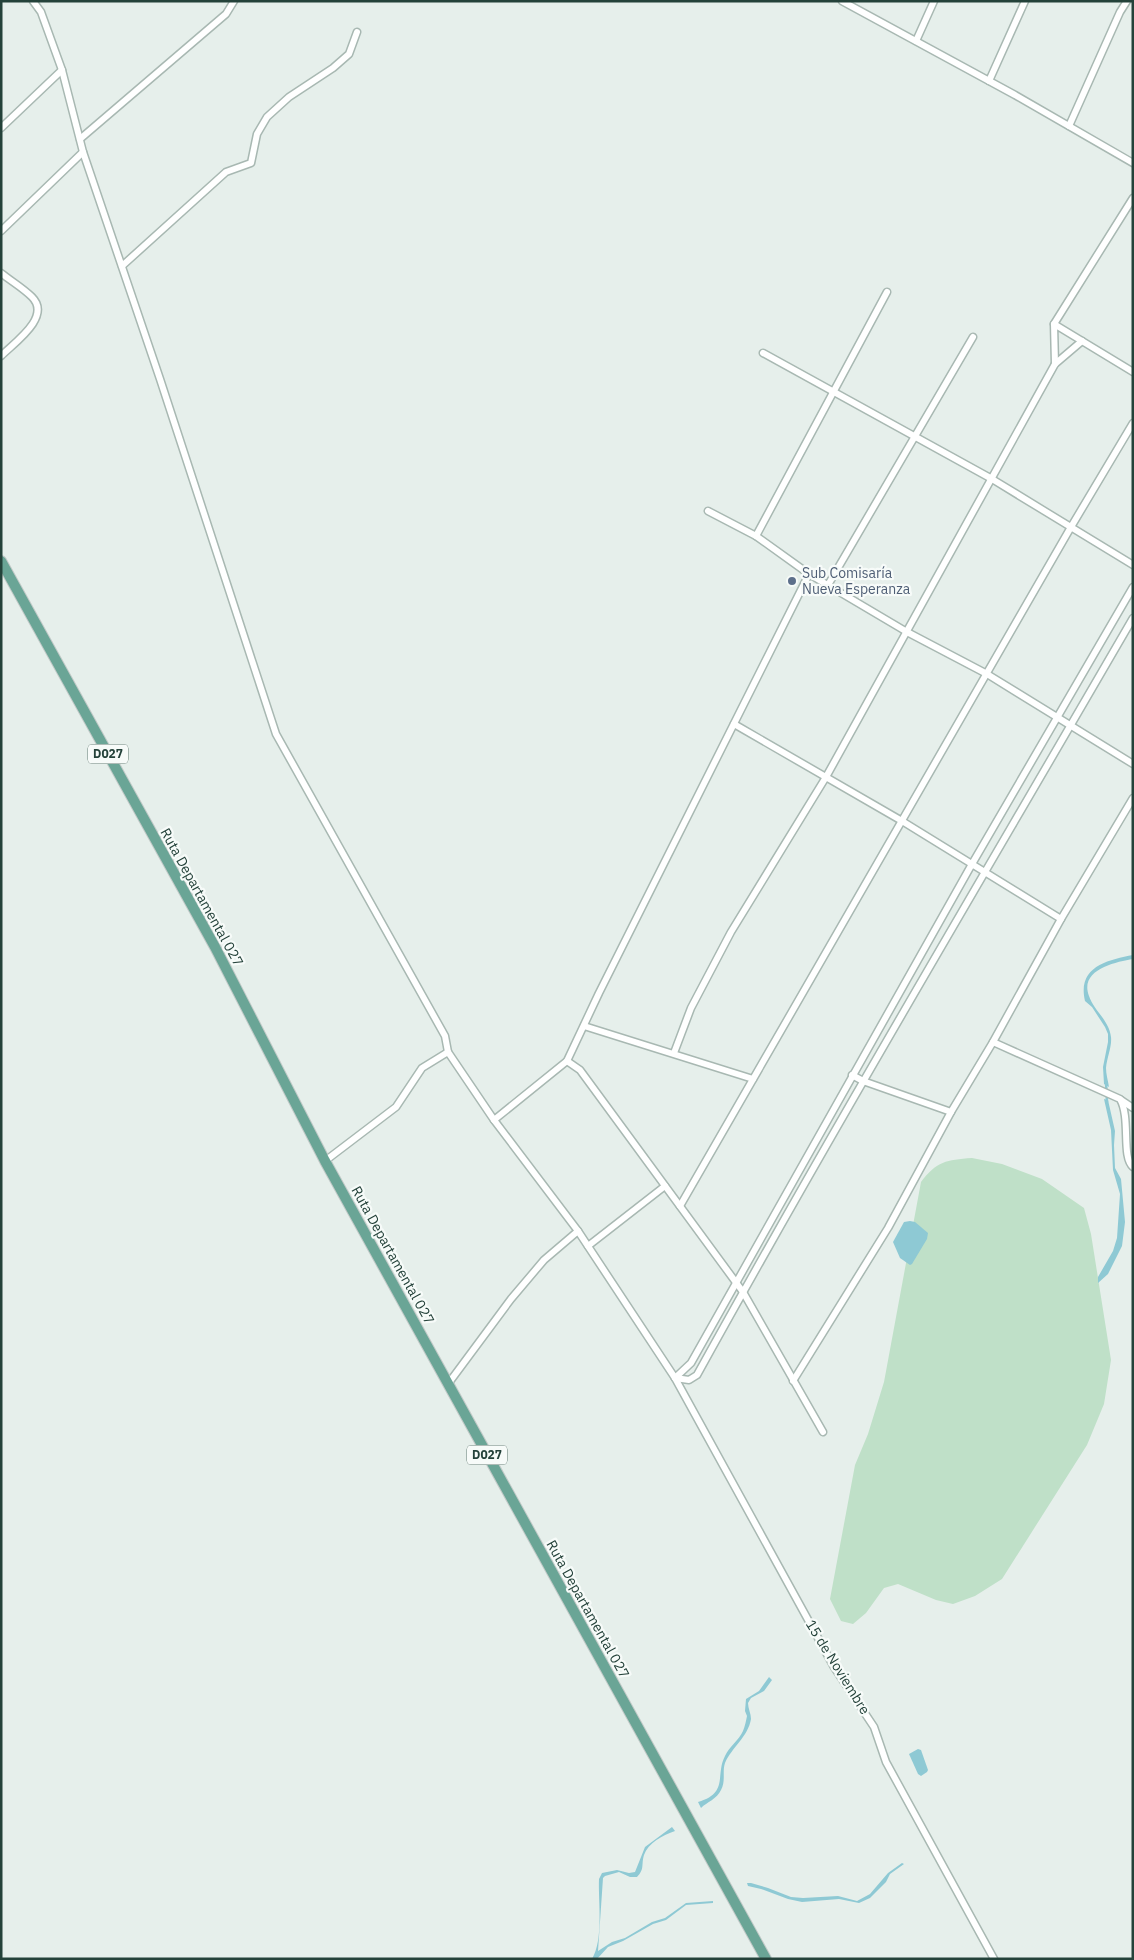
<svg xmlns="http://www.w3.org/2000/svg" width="1134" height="1960" font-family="'IBM Plex Sans',sans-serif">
	<rect width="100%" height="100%" fill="#e6efeb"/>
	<!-- green -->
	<path fill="#bfe0c8" d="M972,1158L1002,1164L1042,1179L1084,1208L1091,1234L1111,1360L1104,1404L1087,1445L1002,1579L975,1596L953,1604L936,1600L898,1584L884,1588L866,1613L853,1624L841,1621L830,1599L855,1465L868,1434L884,1382L921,1182C937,1161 946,1160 972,1158Z"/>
	<!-- water -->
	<g fill="#8ec9d4">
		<path d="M1133,955V959C1115,962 1079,970 1089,996C1094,1011 1109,1020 1111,1037C1112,1047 1107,1057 1106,1068C1106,1074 1108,1081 1109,1087L1104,1084L1103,1067L1108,1042V1034L1105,1027L1092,1007L1085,1001C1077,967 1107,960 1133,955Z"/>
		<path d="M1104,1099L1108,1100L1115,1131L1114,1145L1115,1168L1121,1179L1125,1222L1122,1246L1108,1274L1098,1283V1277L1113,1251L1117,1238L1120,1194L1113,1170L1111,1130Z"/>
		<path d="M910,1221L915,1222L928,1233L927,1239L912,1264L910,1265L900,1258L893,1242L904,1222Z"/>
		<path d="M769,1677L772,1680L764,1691L751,1698L748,1703C748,1708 751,1714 751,1719C748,1737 732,1747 725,1763C722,1772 726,1781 721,1790C717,1799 707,1802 701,1808L698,1802C729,1793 715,1775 725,1756C729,1747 739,1740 743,1731C745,1726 746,1721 747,1716L745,1711L746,1699L759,1691Z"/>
		<path d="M918,1749L921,1750L928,1770L927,1772L921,1776L918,1774L909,1754Z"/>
		<path d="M672,1827L675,1831C663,1835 648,1843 644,1855C641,1865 645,1869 637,1877H630L619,1872L605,1876L603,1878L598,1951L612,1942L625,1938L652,1922L665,1918L686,1903L713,1901V1903L686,1905L666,1920L653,1924L623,1941L608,1947L597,1959H592C604,1939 598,1901 599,1879L602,1873L617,1870L629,1873L635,1872L645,1847Z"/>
		<path d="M902,1863L904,1864L890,1874L886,1882L870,1898L859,1903L839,1899L802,1902L788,1899L761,1889L748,1886L747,1883H751L768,1888L791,1897L803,1898L838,1896L857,1901L870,1894L888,1873Z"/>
	</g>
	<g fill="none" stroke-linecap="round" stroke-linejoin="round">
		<!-- stream -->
		<path stroke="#8ec9d4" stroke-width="2.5" d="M1106,1082L1107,1102"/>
		<defs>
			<g id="street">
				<path d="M33,1L41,12L62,70L83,152L160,379L276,734L445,1036L448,1052"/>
				<path d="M842,1L1015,95L1133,163"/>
				<path d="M916,41L934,1"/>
				<path d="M989,81L1025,1"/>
				<path d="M1069,126L1120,12L1127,1"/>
				<path d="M1,128L62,70"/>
				<path d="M80,139L226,14L234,1"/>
				<path d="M1,231L83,152"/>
				<path d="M122,266L226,172L251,163L257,134L267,117L289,97L333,68L349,54L357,32"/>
				<path d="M1,273C11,281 23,288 32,297C52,317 14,343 1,356"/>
				<path d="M887,292L756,536L809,574L907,632L987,674L1133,764"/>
				<path d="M1054,324L1133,198"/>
				<path d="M763,353L992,479L1133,565"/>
				<path d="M1055,364L1054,324L1133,372"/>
				<path d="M708,511L756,536"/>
				<path d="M828,585L973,337"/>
				<path d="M734,724L902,821L1061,919"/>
				<path d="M584,1026L753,1079"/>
				<path d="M993,1042L1120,1099C1131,1118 1121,1157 1133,1167"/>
				<path d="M674,1053L691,1008L731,932L826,777L1055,364L1082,341"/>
				<path d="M567,1061L580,1070L743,1292L823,1432"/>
				<path d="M852,1075L863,1081L951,1112L993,1042L1061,919L1133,798"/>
				<path d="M1121,1100L1133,1108"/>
				<path d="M494,1120L567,1061L599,993L809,574"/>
				<path d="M325,1161L396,1107L422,1068L448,1052L494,1120L578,1231"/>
				<path d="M680,1206L1071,527L1133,423"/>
				<path d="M588,1246L665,1186"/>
				<path d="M675,1378L691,1363L972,864L1133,587"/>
				<path d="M675,1378L689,1380L697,1375C838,1120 987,870 1133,618"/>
				<path d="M793,1381L888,1228L951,1112"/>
				<path d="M448,1384L511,1299L544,1260L578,1231L675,1378L834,1667L874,1727L886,1762L994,1959"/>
			</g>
			<path id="primary" d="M1,561L215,947L325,1161L766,1959"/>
		</defs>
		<!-- street casing -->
		<use href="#street" stroke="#a8b8b2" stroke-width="9"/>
		<!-- primary casing -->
		<use href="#primary" stroke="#c2cac8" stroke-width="12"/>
		<!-- street -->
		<use href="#street" stroke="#fff" stroke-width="6"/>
		<!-- primary -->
		<use href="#primary" stroke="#6aa596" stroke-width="10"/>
	</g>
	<!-- markers -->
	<circle fill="#5c6f8a" stroke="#f7fbf9" stroke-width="2" cx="792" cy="581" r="5"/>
	<g text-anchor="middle" stroke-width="4.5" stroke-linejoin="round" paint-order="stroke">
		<!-- shield labels -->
		<g fill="#f7fbf9" stroke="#637a73" stroke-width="1">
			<rect x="88" y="744.5" width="40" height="19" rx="4"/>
			<rect x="467" y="1445.5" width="40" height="19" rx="4"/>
		</g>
		<g font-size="12" font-weight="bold" fill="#24423a">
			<text x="108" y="758">D027</text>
			<text x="487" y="1459">D027</text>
		</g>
		<!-- service labels -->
		<g font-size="14" fill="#4e5e75" stroke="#f7fbf9" text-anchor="start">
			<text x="802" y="578">Sub Comisaría<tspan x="802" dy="16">Nueva Esperanza</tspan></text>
		</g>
		<!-- street labels -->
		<g font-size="14" fill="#24423a" stroke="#f7fbf9">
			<text transform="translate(202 897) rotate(61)" y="5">Ruta Departamental 027</text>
			<text transform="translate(393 1255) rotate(61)" y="5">Ruta Departamental 027</text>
			<text transform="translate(588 1609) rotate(61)" y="5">Ruta Departamental 027</text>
			<text transform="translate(838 1667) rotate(58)" y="5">15 de Noviembre</text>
		</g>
	</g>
	<!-- border -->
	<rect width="1134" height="1960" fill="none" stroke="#24423a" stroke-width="5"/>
</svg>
